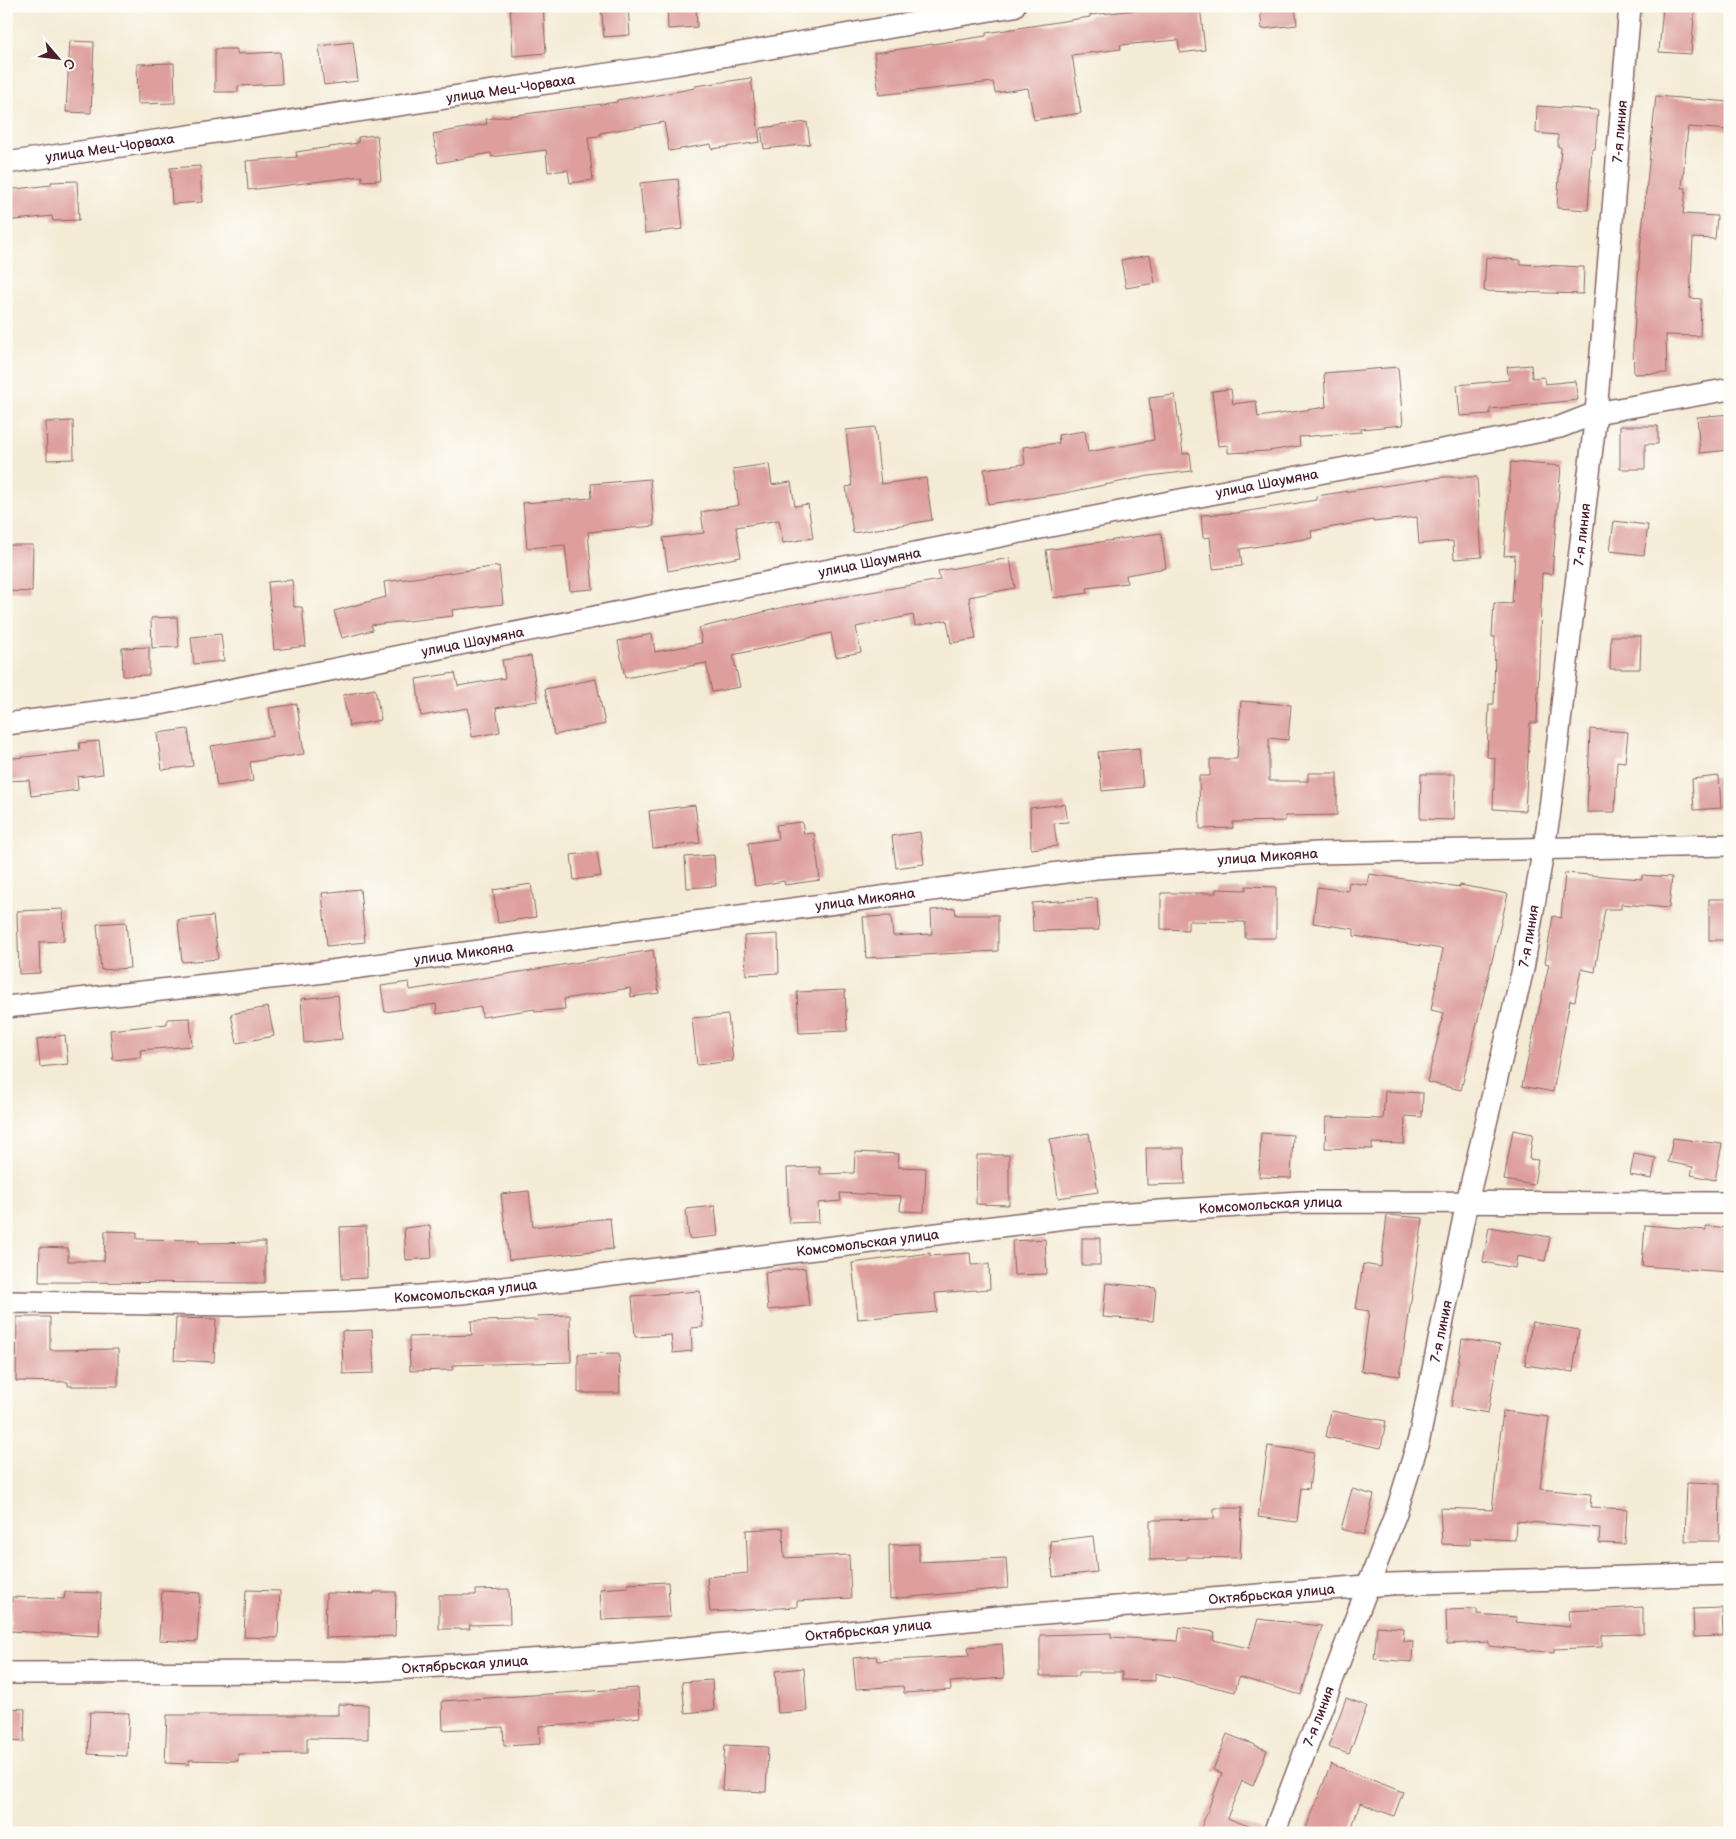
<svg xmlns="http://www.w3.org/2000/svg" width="1736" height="1839" font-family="'Balsamiq Sans',sans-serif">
	<rect width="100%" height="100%" fill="#fdfcf7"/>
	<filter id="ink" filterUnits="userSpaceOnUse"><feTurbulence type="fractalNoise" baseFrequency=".02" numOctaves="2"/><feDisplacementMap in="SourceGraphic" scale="10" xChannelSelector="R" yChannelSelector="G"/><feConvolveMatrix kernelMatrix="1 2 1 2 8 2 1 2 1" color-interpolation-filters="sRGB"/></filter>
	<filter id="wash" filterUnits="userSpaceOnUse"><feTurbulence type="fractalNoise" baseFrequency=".0096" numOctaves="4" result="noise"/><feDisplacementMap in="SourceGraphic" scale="20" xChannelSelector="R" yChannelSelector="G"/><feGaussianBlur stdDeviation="1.12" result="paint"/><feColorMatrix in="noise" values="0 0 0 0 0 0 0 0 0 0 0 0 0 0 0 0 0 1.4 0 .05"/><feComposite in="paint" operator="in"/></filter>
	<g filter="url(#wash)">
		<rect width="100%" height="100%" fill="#f4ebd5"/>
		<g id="blocks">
			<!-- building -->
			<g fill="#dd9e9c">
				<path d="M510,6H543L546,53L513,56Z"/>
				<path d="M601,6H628L630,35L604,37Z"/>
				<path d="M667,6H696L697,27L668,29Z"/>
				<path d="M1174,6H1200L1205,50L1180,53L1178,40L1120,45L1121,49L1072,55L1081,113L1034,120L1028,88L995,93L993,82L879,95L874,53L986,36V33L1090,17V15Z"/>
				<path d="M1260,6H1295L1297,25L1262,29Z"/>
				<path d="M1663,6H1695L1691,54L1659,52Z"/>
				<path d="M70,41L94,42L91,113L66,112Z"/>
				<path d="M353,42L358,81L324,85L319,46Z"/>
				<path d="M215,49H237V54L280,52L282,84L238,86V92H215Z"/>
				<path d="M174,63L175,103L138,104L137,64Z"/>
				<path d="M751,78L760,142L712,149L711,144L669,151L664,122L600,133V136L588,137L593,180L570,183L568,170L548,172L546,150L491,157V153L438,163L433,134L487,124L486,119L617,102V100L641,96L642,98L695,88V86Z"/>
				<path d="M1656,96L1730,102V130L1688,127L1682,188H1686L1683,214L1717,216L1715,239L1693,238L1690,298L1701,299L1700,336L1666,335L1667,373L1634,374L1633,347L1640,250Z"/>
				<path d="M1537,106L1598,110L1595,149H1592L1588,210L1557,208L1561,147H1558V135L1536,133Z"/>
				<path d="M807,122L810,144L764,149L761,128Z"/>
				<path d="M377,135L381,180L362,181V176L248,190L246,161L297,157L296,152L358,143V137Z"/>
				<path d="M200,166L202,202L172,204L170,168Z"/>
				<path d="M678,179L683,229L645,233L640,183Z"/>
				<path d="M77,181L79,220L53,221L52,216L6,221V190L51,185V182Z"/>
				<path d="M1150,255L1155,283L1126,288L1121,260Z"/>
				<path d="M1486,257L1520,260V264L1584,267L1583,294L1484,291Z"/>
				<path d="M1531,365L1532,378L1544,377L1545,384L1575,381L1578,400L1490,409V414L1460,416L1457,385L1509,380L1507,367Z"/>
				<path d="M1398,367L1403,425L1361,429V432L1299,437L1300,446L1268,451L1228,453V445L1218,446L1212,391L1231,389L1233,404L1256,401L1258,417L1326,407L1324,373Z"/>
				<path d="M1175,395L1183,454L1190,453L1192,471L1149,476L1060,494L988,504L984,469L1025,464L1023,447L1059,443L1058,435L1085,431L1088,452L1154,440L1149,398Z"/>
				<path d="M1730,414V450L1700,453L1697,417Z"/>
				<path d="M73,421L74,459L47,460L46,422Z"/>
				<path d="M1620,426H1658V444H1645V469H1620Z"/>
				<path d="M875,427L881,484L926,478L932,520L853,533L846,487L852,486L846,430Z"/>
				<path d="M1511,462L1561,466L1552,574L1542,573L1537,723H1530L1525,811L1493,809L1495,758L1487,757L1489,704H1494L1495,637H1492L1494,603L1512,604L1515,555L1504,556Z"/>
				<path d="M769,464L772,485L791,482L795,506L808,504L813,538L783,543L779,520L736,527L741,557L668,571L663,538L704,533L701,512L739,505L733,469Z"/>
				<path d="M1443,477H1477L1482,557L1454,559L1453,541L1419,544L1417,517L1373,522V520L1311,531L1312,538L1240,549L1242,566L1213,569L1210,537L1203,538L1201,515L1237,513L1316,500V496Z"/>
				<path d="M650,479L654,526L588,532L593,589L570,591L565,545L527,548L523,503L592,498L591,484Z"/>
				<path d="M1614,521L1648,525L1644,555L1610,551Z"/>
				<path d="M1161,533L1166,568L1126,575L1127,583L1087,588L1088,593L1053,598L1046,550Z"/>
				<path d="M6,545H33L32,592L6,591Z"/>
				<path d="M1010,558L1015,588L969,597L976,639L951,643L947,620L915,626L913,615L856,627L861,652L836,657L831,633L733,655L740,687L712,692L706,663L625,678L618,641L652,634L655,652L702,643L699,628L784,607L940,580L938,571Z"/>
				<path d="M499,566L503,604L452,610L453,616L371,625L373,630L342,638L334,611L386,597L384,582Z"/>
				<path d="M292,580L294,607H302L306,646L274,650L268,582Z"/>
				<path d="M177,617L179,647L152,648L151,618Z"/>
				<path d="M221,634L224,661L194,664L191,637Z"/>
				<path d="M1611,636H1641L1640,669H1610Z"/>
				<path d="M149,647V675L123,676L122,648Z"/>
				<path d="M531,656L538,701L496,708L500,732L472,737L468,708L421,716L416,679L455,673L458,686L505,678L502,660Z"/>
				<path d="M596,679L605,724L554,735L545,689Z"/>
				<path d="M375,689L381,720L349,726L343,695Z"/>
				<path d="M1241,701L1291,705L1288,740L1269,738V781H1308V773H1337V815L1285,816V821L1233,822V828L1200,829L1199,776H1210V759H1237Z"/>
				<path d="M297,704L304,754L250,762L253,781L217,786L211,746L273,736L269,708Z"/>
				<path d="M188,729L193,766L162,770L157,733Z"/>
				<path d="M1590,729L1628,732L1625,762L1617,761L1615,812H1587Z"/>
				<path d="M99,741L103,774L77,777L78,790L31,796L29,780L6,781V759L80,751L79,743Z"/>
				<path d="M1139,748L1143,787L1102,791L1098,752Z"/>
				<path d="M1421,774H1455L1454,820L1420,819Z"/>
				<path d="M1719,776L1721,808L1694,810L1692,779Z"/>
				<path d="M1065,804L1068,822L1054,823L1057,846L1031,849L1030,808Z"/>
				<path d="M695,805L700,843L653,848L649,811Z"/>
				<path d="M802,822L804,834L814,833L820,880L785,885L784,881L755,886L748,843L778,839L776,825Z"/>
				<path d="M920,832L924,864L896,868L892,836Z"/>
				<path d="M597,852L601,876L574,880L571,855Z"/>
				<path d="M714,855L716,886L687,888L685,857Z"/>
				<path d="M1565,873L1642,879V875L1672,877L1669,908L1621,904V909H1605L1595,972L1581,969L1575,1001L1570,1000L1553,1092L1522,1086L1549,964L1545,963L1553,916L1561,918Z"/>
				<path d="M1369,874L1460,887V885L1508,894L1461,1090L1427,1082L1444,1013L1431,1010L1443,949L1354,936V929L1313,923L1317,887L1348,891L1349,882L1367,885Z"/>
				<path d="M531,884L536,917L498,923L493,890Z"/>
				<path d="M1246,886L1276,887V938H1245V922L1188,921V930L1161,929V893H1216V889L1246,890Z"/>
				<path d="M360,889L365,942L327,946L322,893Z"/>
				<path d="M1097,898L1099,930L1033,931L1032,903Z"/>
				<rect x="1709" y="899" width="21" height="41"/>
				<path d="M955,908L956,915H998V951L866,958L863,917L891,916L893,936L932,934L931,910Z"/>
				<path d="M63,909L64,941L39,942L40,973L19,974L17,911Z"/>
				<path d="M213,916L218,959L182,962L178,920Z"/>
				<path d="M126,922L130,968L101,970L97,924Z"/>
				<path d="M778,934L779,973L746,975L744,936Z"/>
				<path d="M653,950L659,993L631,997L630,988L564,999L565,1009L535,1012V1009L482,1017L481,1007L437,1014L436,1004L385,1012L381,986L409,982L410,990Z"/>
				<path d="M845,990L847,1031L799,1033L797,992Z"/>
				<path d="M338,995L342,1039L304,1043L301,999Z"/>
				<path d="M268,1007L274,1036L237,1043L231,1014Z"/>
				<path d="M728,1015L733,1061L697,1065L692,1018Z"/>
				<path d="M190,1018L192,1046L140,1050L141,1057L113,1060L110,1030L167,1024V1019Z"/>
				<path d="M65,1035L68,1064L40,1067L37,1039Z"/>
				<path d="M1385,1091L1423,1093L1422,1117L1405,1116L1404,1144L1372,1143V1149L1325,1148L1326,1117L1383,1119Z"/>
				<path d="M1513,1130L1533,1134L1529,1159L1538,1160L1534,1185L1504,1180Z"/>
				<path d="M1089,1133L1098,1192L1058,1198L1050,1139Z"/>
				<path d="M1261,1133L1293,1135L1291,1178L1259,1177Z"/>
				<path d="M1673,1138L1722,1144L1715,1180L1691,1175L1693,1167L1668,1162Z"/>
				<path d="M1146,1148H1184L1185,1184L1147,1185Z"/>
				<path d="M855,1152L899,1154L898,1167L926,1168L924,1212L900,1211L901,1196L840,1193L841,1201L818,1203L819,1222L789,1223L787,1168L820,1167V1174L854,1173Z"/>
				<path d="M1634,1154L1656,1158L1652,1179L1630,1175Z"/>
				<path d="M977,1155H1009V1205L976,1204Z"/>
				<path d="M529,1191L533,1227L610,1218L613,1249L509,1260L501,1194Z"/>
				<path d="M715,1206L718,1236L689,1239L686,1209Z"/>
				<path d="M1387,1215L1423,1218L1400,1376L1361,1371L1369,1311L1356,1309L1363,1264L1381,1267Z"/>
				<path d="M430,1225L432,1258L406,1260L404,1228Z"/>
				<path d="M1645,1225L1706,1230V1226L1730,1228L1729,1272L1642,1266Z"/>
				<path d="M366,1226L367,1278L342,1279L340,1227Z"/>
				<path d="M1489,1227L1550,1237L1545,1261L1517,1256L1515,1268L1483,1262Z"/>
				<path d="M105,1231L137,1232V1239L199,1240V1243L265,1242V1283L39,1282L40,1247L68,1248V1261H104Z"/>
				<rect x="1082" y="1238" width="18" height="27"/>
				<path d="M1045,1239L1047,1274L1014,1275L1012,1241Z"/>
				<path d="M930,1253V1256L970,1253L971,1265L989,1264L990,1289L935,1293L937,1312L858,1319L852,1263Z"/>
				<path d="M805,1268L809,1306L768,1310L765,1272Z"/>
				<path d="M1106,1283L1156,1288L1153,1321L1103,1317Z"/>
				<path d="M700,1291L703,1327L691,1328L692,1351L673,1353L671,1335L635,1337L632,1296Z"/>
				<path d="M570,1315L571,1362L453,1365V1370L410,1371L409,1337L472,1335L471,1321L538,1320L537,1316Z"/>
				<path d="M17,1317H50V1350L118,1349V1386H68V1382L16,1381Z"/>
				<path d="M176,1318L216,1319L214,1362L174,1360Z"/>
				<path d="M1532,1322L1579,1330L1573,1372L1525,1365Z"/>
				<path d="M372,1330L374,1373L343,1374L342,1331Z"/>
				<path d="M1462,1339L1500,1345L1488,1413L1451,1407Z"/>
				<path d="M619,1353L620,1393H578V1354Z"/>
				<path d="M1331,1411L1386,1421L1381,1448L1326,1437Z"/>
				<path d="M1503,1411L1549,1417L1540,1489L1591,1494L1590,1507L1627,1509L1625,1544L1599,1543L1600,1528L1516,1521L1515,1540L1470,1538V1545L1442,1544L1440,1508L1492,1510Z"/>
				<path d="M1268,1446L1314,1452L1309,1489L1301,1488L1297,1522L1258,1517Z"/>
				<path d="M1687,1483L1720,1484L1719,1541H1685Z"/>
				<path d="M1352,1489L1374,1495L1364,1535L1341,1529Z"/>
				<path d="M1214,1508H1242L1240,1558L1187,1557V1559L1150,1560V1520L1214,1519Z"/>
				<path d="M783,1528L784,1558L849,1555L851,1598L797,1601V1607L710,1612L707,1577L748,1573L746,1530Z"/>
				<path d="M1093,1536L1097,1572L1053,1577L1050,1541Z"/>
				<path d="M919,1544V1562L1006,1558L1008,1588L890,1599L889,1545Z"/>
				<path d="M668,1582L670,1617L602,1620L600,1589L628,1587L627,1584Z"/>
				<path d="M509,1589L510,1624L469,1625L470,1629H439V1595H476V1590Z"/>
				<path d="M246,1590L280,1591L278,1638L244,1637Z"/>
				<path d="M162,1591L200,1593L197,1642L159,1640Z"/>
				<path d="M65,1592L101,1593L99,1636L10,1631L12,1597L64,1599Z"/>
				<path d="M374,1592H396L395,1636L325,1638L326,1593L374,1594Z"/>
				<path d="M1643,1607V1634L1602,1635V1647L1554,1649V1653L1489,1646V1642L1447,1644L1446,1610L1477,1609V1614L1517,1617L1516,1622L1570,1627L1569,1611Z"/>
				<path d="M1722,1608L1723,1636L1694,1637L1693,1609Z"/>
				<path d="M1258,1619L1322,1626L1301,1695L1239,1677L1235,1692L1155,1673V1681L1122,1680V1672H1079V1676H1040V1635L1111,1633V1637L1178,1641L1180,1627L1215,1632L1213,1640L1249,1648Z"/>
				<path d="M1377,1626L1404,1628L1403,1641H1413L1412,1662L1374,1659Z"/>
				<path d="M1002,1644L1004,1678L950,1682L951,1690L904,1693L903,1686L856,1689L853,1658L876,1656L877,1661L969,1656L968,1647Z"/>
				<path d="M804,1668L807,1711L778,1713L775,1671Z"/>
				<path d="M712,1680L714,1710L685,1713L682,1682Z"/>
				<path d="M638,1688L640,1717L594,1722V1724L539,1726L540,1744L504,1746L503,1727L443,1730L442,1701Z"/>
				<path d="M1346,1698L1367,1706L1349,1754L1328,1747Z"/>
				<path d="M338,1704L368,1705V1739L307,1738V1753L238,1754V1761L189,1760V1764L165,1763L167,1715H338Z"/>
				<path d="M6,1708L25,1709L24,1742L6,1741Z"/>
				<path d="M90,1712L129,1713L127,1756L88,1754Z"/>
				<path d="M1227,1734L1267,1750L1253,1786L1242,1781L1227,1818L1262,1831V1833H1199L1222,1773L1213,1770Z"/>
				<path d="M725,1745L768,1747L766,1792L722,1790Z"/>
				<path d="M1331,1764L1403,1792L1394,1816L1360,1803L1350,1833H1319L1306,1828Z"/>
			</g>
		</g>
	</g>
	<g filter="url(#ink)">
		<use href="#blocks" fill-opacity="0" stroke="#866666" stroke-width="1"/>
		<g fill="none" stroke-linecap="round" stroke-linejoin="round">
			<defs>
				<g id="street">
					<path id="s1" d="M6,163L676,64L1014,6"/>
					<path id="s2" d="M6,724L165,703L1250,486L1527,434L1560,427L1596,413L1730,389"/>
					<path id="s3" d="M6,1007L316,973L1096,868L1317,853L1730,845"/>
					<path id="s4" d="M6,1302L236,1305L348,1301L462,1293L1082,1216L1300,1202L1730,1203"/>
					<path id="s5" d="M6,1673L349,1672L634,1653L1009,1616L1390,1584L1730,1574"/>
					<path id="s6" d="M1274,1833L1397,1510L1419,1439L1467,1202L1523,969L1549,817L1596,413L1630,6"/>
				</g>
			</defs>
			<!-- street casing -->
			<use href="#street" stroke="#866666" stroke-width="24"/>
			<!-- street -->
			<use href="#street" stroke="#fff" stroke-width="21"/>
		</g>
	</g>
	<g text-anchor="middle" stroke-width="4" stroke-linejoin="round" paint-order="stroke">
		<!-- street labels -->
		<g font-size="14" fill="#4a1f2b" stroke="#fdfcf7">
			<text dy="5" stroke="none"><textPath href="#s1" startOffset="510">улица Мец-Чорваха</textPath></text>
			<text dy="5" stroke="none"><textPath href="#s6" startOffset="1745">7-я линия</textPath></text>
			<text dy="5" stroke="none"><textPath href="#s1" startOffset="105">улица Мец-Чорваха</textPath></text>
			<text dy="5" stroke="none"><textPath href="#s2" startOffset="1284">улица Шаумяна</textPath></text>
			<text dy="5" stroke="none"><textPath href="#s6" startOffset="1340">7-я линия</textPath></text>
			<text dy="5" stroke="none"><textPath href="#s2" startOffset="879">улица Шаумяна</textPath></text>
			<text dy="5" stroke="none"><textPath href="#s2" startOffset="474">улица Шаумяна</textPath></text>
			<text dy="5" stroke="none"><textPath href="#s3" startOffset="1271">улица Микояна</textPath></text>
			<text dy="5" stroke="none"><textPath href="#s3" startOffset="866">улица Микояна</textPath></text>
			<text dy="5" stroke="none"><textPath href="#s6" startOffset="935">7-я линия</textPath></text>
			<text dy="5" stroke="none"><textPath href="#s3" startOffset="461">улица Микояна</textPath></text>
			<text dy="5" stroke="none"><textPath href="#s4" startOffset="1270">Комсомольская улица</textPath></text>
			<text dy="5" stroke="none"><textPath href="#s4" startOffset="865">Комсомольская улица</textPath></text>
			<text dy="5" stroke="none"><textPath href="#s4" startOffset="460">Комсомольская улица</textPath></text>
			<text dy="5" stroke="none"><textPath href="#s6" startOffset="530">7-я линия</textPath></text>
			<text dy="5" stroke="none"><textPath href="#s5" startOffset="1269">Октябрьская улица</textPath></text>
			<text dy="5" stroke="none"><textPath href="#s5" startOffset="864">Октябрьская улица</textPath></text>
			<text dy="5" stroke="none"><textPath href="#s5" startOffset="459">Октябрьская улица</textPath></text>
			<text dy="5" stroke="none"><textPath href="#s6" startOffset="125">7-я линия</textPath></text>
		</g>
	</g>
	<!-- margin -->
	<rect width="1736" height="1839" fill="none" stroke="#fdfcf7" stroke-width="25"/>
	<!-- north arrow -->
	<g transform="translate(58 58) rotate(118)" stroke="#fdfcf7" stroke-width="4" paint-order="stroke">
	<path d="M0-4L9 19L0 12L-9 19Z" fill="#4a1f2b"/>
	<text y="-8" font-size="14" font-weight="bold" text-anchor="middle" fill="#4a1f2b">С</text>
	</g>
</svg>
